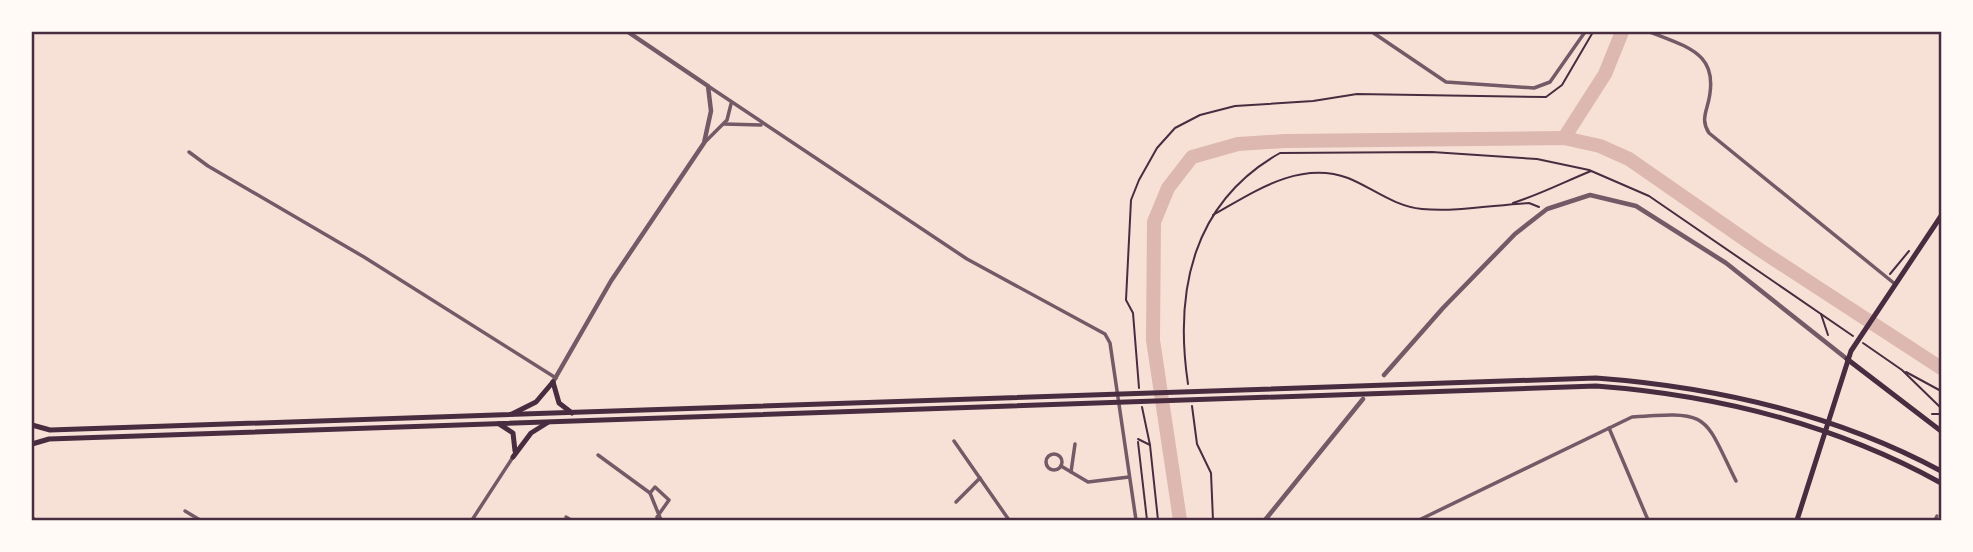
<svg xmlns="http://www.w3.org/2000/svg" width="1973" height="552" font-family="'Playfair Display',serif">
	<rect width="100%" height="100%" fill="#f7e1d7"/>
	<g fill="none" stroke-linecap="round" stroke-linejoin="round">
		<!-- river -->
		<g stroke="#dcb8b0" stroke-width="14">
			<path d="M1564,138L1605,74L1622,32"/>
			<path d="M1180,520L1153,340L1154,222L1168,188L1192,157L1238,144L1285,141L1564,138L1600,146L1629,159L1760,250L1941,368"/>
		</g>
		<!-- path -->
		<g stroke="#4a2c40" stroke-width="2">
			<path d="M1513,203C1541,194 1564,182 1591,171"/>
			<path d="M1213,215C1254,192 1299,160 1348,178C1373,188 1393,206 1422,209C1457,212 1494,205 1529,203L1539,207"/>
			<path d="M1890,274L1909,251"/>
			<path d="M1821,314L1828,335"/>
			<path d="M1863,343L1902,370L1941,408"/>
			<path d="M1906,372L1941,391"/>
			<path d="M1188,384C1174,290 1193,202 1280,153L1432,152L1537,159L1589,170L1649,196L1853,336"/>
			<path d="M1139,388L1133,313L1126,300L1131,200L1139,180L1157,148L1175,128L1200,115L1235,106L1313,101L1357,94L1546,97L1562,85L1593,32"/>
			<path d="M1192,406L1197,444L1211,473L1213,520"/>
			<path d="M1932,414H1941"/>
			<path d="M1138,439L1150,445L1142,407"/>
			<path d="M1138,442L1147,520"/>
			<path d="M1150,445L1158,520"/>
		</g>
		<!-- minor -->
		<g stroke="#755966" stroke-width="3.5">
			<path d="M1372,32L1446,82L1534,88L1550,82L1585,32"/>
			<path d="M1650,32C1691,48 1722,55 1707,107C1704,117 1703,124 1709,133L1895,284"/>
			<path d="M708,86L967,259L1105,334L1110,343L1136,520"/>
			<path d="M724,124L761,125"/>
			<path d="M704,143L727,120L731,104"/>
			<path d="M189,152L208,166L364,257L556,378"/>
			<path d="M1609,428L1648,520"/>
			<path d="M954,441L1009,520"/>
			<circle cx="1054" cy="462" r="8"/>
			<path d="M598,455L650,493"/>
			<path d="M1061,466L1088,482L1129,477"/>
			<path d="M1071,472L1075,444"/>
			<path d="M956,502L980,478"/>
			<path d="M185,511L200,520"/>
			<path d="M566,517L571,520"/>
			<path d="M657,517L669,500L655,487L650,493L661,520"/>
			<path d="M472,520L513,457"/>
			<path d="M1419,520L1632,417C1711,411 1703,414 1736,481"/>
			<path d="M1935,520L1937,516"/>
		</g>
		<!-- tertiary -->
		<g stroke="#755966" stroke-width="4.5">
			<path d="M1384,375L1443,308L1515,234L1547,209L1590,195L1636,206L1726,263L1847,359"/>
			<path d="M553,382L611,281L704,143L711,111L708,86L628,32"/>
			<path d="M1265,520L1363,399"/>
		</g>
		<!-- secondary -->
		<g stroke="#4a2c40" stroke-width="5">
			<path d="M32,519L34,520"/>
			<path d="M1797,520L1851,351L1941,216"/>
		</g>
		<!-- primary -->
		<g stroke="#4a2c40" stroke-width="5">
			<path d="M1847,359L1941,431"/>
			<path d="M553,382L559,403L572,413"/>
			<path d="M512,414L536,402L553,382"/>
			<path d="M499,424L513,433L515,451"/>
			<path d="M32,425L50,430L1596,378C1716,387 1835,414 1941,471"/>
			<path d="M32,444L49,439L1596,386C1717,395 1834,424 1941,483"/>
			<path d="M513,457L531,433L547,423"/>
		</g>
	</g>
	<!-- border -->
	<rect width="1973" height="552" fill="none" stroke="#fffaf5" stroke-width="66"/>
	<rect x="33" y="33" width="1907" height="486" fill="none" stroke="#4a2c40" stroke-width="2.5"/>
</svg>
